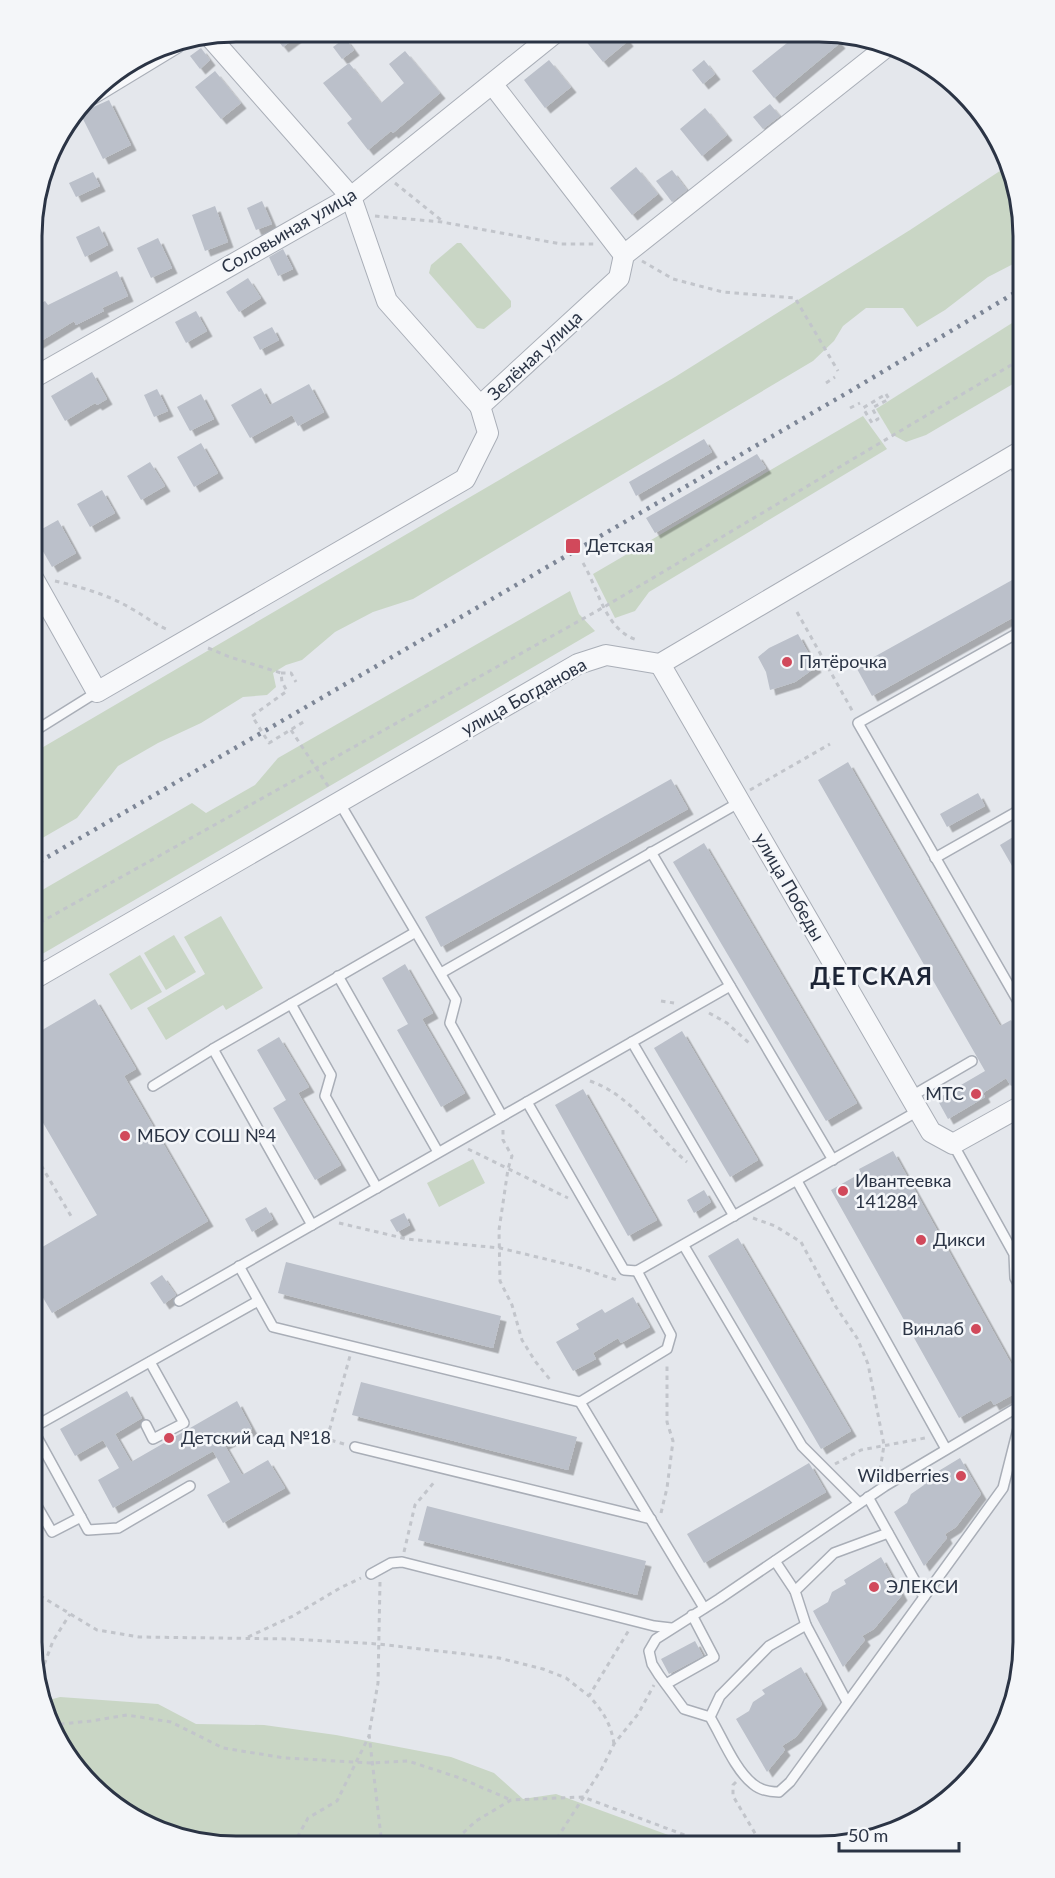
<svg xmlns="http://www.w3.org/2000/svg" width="1055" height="1878" font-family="Lato,sans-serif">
	<defs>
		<filter id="shadow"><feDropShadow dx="5.5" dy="5.5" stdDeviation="0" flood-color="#0004"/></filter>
	</defs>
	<rect width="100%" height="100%" fill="#e4e7ec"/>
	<!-- green -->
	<g fill="#c9d6c5">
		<path d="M1009,165L1013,170L1023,236V259L988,277L945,310L917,327L903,308H866L843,326L834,341L813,361L413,599L373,612L335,632L302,660L286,665L273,673L276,687L267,695L243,697L201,723L158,743L118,766L77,818L32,844L33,753L675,377L910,230Z"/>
		<path d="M457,243H461L511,301V307L484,329L477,328L429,273L431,265Z"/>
		<path d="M1023,316V378L926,435L906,442L891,434L876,409Z"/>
		<path d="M863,416L887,449L649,592L635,611L615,618L593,574Z"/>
		<path d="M570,591L579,614L595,631L32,960V896L192,803L206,813L255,785L278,758Z"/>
		<path d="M221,916L263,988L226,1010L223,1005L166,1040L147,1008L205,974L184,937Z"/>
		<path d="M174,935L196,972L166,990L144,953Z"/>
		<path d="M140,955L162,992L131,1010L109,974Z"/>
		<path d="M473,1159L485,1183L439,1207L427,1183Z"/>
		<path d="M60,1697L158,1704L196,1724L264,1725L336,1735L451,1757L494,1773L523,1799L556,1794L671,1836L691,1846L209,1845L111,1804L66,1756L42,1708V1702Z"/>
	</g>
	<!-- building -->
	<g fill="#bbc0ca" filter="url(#shadow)">
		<path d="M271,32H303L283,47Z"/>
		<path d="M580,34H623L628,41L603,62Z"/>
		<path d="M797,35H833L840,43L774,98L752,71Z"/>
		<path d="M345,38L354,50L342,59L333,47Z"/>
		<path d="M201,48L210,60L200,69L190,56Z"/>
		<path d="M405,51L440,93L393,133L391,131L368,150L347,123L352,119L323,83L349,63L381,103L404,83L389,64Z"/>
		<path d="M549,60L571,87L545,108L524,80Z"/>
		<path d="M704,60L715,74L703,84L692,70Z"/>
		<path d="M215,71L241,103L221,119L195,87Z"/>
		<path d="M109,100L131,145L103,159L80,113Z"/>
		<path d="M770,104L780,116L763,129L753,117Z"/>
		<path d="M705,108L727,135L702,156L680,129Z"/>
		<path d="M636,167L658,194L632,215L610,188Z"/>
		<path d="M672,170L687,190L672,202L656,181Z"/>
		<path d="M93,172L100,186L76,197L69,183Z"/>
		<path d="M262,201L272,224L256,230L247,208Z"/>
		<path d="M215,206L228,242L205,251L192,215Z"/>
		<path d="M99,226L108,245L85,257L76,237Z"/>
		<path d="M158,238L172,268L151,278L137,248Z"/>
		<path d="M283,249L293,269L278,276L269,257Z"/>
		<path d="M117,271L128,296L102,308L104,311L76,325L74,321L33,346V308L45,301L48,305Z"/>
		<path d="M248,278L261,298L239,312L226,292Z"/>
		<path d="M196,311L207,331L186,343L175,322Z"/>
		<path d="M272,327L279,340L260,350L253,337Z"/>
		<path d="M92,372L107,399L97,405L95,403L65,421L51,396Z"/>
		<path d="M309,384L324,412L298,426L292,415L250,438L231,405L261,388L270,405Z"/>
		<path d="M157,389L168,411L154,417L144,395Z"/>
		<path d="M201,394L214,419L190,431L177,407Z"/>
		<path d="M704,439L712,452L636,496L629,482Z"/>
		<path d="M201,443L218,473L194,487L177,457Z"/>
		<path d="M757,454L766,468L655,533L646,518Z"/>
		<path d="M150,462L165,486L141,500L127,476Z"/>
		<path d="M102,490L115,513L90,527L77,504Z"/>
		<path d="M58,520L76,553L52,567L33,534Z"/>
		<path d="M1023,574V612L872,696L856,667Z"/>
		<path d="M798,634L816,667L795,682L770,690L766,672L758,657L769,648Z"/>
		<path d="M848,762L1000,1026L1011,1020L1023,1041V1079L1011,1086L1006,1078L983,1093L985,1097L948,1119L937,1099L985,1071L818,780Z"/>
		<path d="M671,779L688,809L441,947L425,917Z"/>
		<path d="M978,793L985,806L947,827L940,814Z"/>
		<path d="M1023,831V885L1000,845Z"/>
		<path d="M704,843L857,1103L826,1121L673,862Z"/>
		<path d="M405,964L433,1013L422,1019L465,1093L441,1107L397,1030L408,1024L382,978Z"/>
		<path d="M95,999L136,1069L124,1076L208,1221L52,1313L32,1279V1253L97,1215L32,1104V1036Z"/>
		<path d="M682,1031L758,1160L730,1177L654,1048Z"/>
		<path d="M279,1037L309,1087L298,1093L341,1165L315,1180L273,1108L286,1100L257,1050Z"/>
		<path d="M583,1089L657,1220L628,1236L555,1105Z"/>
		<path d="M893,1151L1023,1385V1389L994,1405L991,1400L959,1418L831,1190L861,1173L859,1169Z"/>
		<path d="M704,1190L711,1202L694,1213L687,1200Z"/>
		<path d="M266,1207L273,1219L252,1232L245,1219Z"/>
		<path d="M404,1213L410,1225L397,1232L390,1220Z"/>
		<path d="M738,1238L851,1431L821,1449L708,1256Z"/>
		<path d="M286,1262L501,1316L493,1348L278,1293Z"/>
		<path d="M162,1275L176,1295L164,1304L150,1283Z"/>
		<path d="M633,1297L650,1327L621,1343L618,1338L593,1353L596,1359L573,1371L556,1342L579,1329L576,1324L602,1309L605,1313Z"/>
		<path d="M361,1382L577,1437L568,1470L352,1415Z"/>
		<path d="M127,1391L142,1418L115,1434L131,1462L237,1401L252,1429L224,1444L242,1475L268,1460L285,1488L223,1523L207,1495L230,1482L213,1451L113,1508L98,1480L119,1468L103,1440L75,1456L60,1429Z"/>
		<path d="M960,1458L981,1494L956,1527L945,1534L947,1538L924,1566L894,1512L907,1503L911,1494L924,1485L922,1481Z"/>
		<path d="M809,1463L826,1492L704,1563L687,1534Z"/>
		<path d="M427,1506L646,1561L637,1595L418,1540Z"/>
		<path d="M881,1557L902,1595L874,1629L862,1636L865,1640L843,1667L813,1611L828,1602L832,1592L846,1584L844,1580Z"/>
		<path d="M695,1641L703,1656L669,1674L661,1659Z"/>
		<path d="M801,1667L822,1704L796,1737L782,1746L785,1750L767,1772L736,1719L749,1711L753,1702L765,1694L762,1690Z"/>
	</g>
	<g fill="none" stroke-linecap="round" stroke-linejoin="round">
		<defs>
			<g id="service">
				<path d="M1011,458L1023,480"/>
				<path d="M33,732L97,692"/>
				<path d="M339,802L456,1000L450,1023L502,1116"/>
				<path d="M651,852L833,1160"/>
				<path d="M935,858L1023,808"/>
				<path d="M441,973L740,802"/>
				<path d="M338,976L438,1152"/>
				<path d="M291,1004L331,1075L325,1096L377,1188"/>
				<path d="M1023,1010L858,723L1023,630"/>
				<path d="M632,1042L734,1216"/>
				<path d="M153,1086L213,1049"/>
				<path d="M910,1097L972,1061"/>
				<path d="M527,1102L624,1270L637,1271"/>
				<path d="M953,1144L1014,1254L1015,1278L1023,1292"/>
				<path d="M797,1181L946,1449"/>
				<path d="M312,1225L213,1049L414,933"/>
				<path d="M684,1246L802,1446L859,1503"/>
				<path d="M239,1266L273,1327L580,1402L667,1349L671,1335L637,1271"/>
				<path d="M637,1271L918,1111"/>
				<path d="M179,1301L730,986"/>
				<path d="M580,1402L704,1608"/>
				<path d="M1023,1409L1003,1488L790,1782L779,1792C770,1792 760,1790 753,1784C735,1770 722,1737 710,1717L684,1709L659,1675L652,1664L649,1651L656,1639L719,1599L885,1486L1023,1404"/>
				<path d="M146,1425L153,1439L184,1423L150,1362"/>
				<path d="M355,1447L651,1519"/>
				<path d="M190,1486L118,1528L88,1530L32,1428L258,1301"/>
				<path d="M868,1497L924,1597"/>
				<path d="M37,1506L52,1532L81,1517"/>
				<path d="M775,1561L795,1591"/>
				<path d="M371,1574L391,1563L402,1562L654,1626L671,1628"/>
				<path d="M666,1684L714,1657L692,1615"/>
				<path d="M847,1702L806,1625L795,1591L834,1553L888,1533"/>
				<path d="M710,1717L720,1696L769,1646L806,1625"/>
			</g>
			<g id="minor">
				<path d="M210,37L351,197L387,301L480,406"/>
				<path d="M493,85L624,255"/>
				<path d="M92,94L176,43"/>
				<path d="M33,378L351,197L555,33"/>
				<path d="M33,578L97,692L465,479L488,433L480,406L619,278L624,255L885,48"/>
				<path d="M660,664L931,1132L953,1144L1023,1105"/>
				<path d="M32,980L578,664L606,655L660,664L1023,450"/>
			</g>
		</defs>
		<!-- service casing -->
		<use href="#service" stroke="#a9aeb7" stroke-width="12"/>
		<!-- minor casing -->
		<use href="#minor" stroke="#a9aeb7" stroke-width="22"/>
		<!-- path -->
		<g stroke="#c2c5cb" stroke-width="3" stroke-dasharray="4.5 4.5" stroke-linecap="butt">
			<path d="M395,183L441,220"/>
			<path d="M375,216L442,222L561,244H594"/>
			<path d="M642,261L673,279L723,292L795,298L838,371"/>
			<path d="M826,383L835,377"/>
			<path d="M886,394L889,399L872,408L878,419L872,423L863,408Z"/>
			<path d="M850,408L860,403"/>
			<path d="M583,563C599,590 605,630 637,640"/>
			<path d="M55,581C81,587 109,595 132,609C145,616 155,625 169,630"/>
			<path d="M797,612L853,712"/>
			<path d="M208,648L230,657L281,673L282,682L287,691L252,716L269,743L305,721"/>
			<path d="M281,673H291L296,682"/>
			<path d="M291,730L330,789"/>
			<path d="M750,790L830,744"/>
			<path d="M32,927L604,607L1023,358"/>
			<path d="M661,1001L674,1003"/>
			<path d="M709,1013L727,1023L749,1043"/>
			<path d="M590,1081C631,1095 655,1135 687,1162"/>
			<path d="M503,1130V1140L512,1156L508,1169L499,1230L500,1281L512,1305L522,1340L535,1361L552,1382"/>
			<path d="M468,1149L568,1198"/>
			<path d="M32,1150L71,1216"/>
			<path d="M753,1218L775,1226L801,1242L836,1307L857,1338L868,1364L884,1445L879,1477"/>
			<path d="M339,1223L407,1239L500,1248L574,1266L617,1280"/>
			<path d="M344,1444L327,1439L350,1356"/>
			<path d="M835,1464L861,1450L925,1438"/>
			<path d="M661,1513L667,1488L673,1441L667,1422V1362"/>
			<path d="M404,1552L415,1505L436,1480"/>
			<path d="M380,1582L378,1683L369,1734L382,1845"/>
			<path d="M32,1591L97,1630L139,1637L292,1639L378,1644L499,1658L543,1669L566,1678L589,1696"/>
			<path d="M248,1637L293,1616L340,1588L361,1578"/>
			<path d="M38,1681L53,1641L70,1614"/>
			<path d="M51,1725L91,1721L127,1715L171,1722L223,1748L285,1758L372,1763L408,1761L460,1778L511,1800"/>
			<path d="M614,1744C611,1724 603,1711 589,1696L629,1630"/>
			<path d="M736,1782L733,1785V1796L759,1840"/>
			<path d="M293,1845L308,1818L337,1801L369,1736"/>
			<path d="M450,1845L476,1821L511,1800L583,1797L714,1846"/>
			<path d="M552,1846L601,1770L614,1744L638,1714L654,1685"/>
			<path d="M730,1846C745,1840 766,1837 783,1842L784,1846"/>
		</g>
		<!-- service -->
		<use href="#service" stroke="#f7f8fa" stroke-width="9"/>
		<!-- minor -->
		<use href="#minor" stroke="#f7f8fa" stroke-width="20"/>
		<!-- rail -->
		<path stroke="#7d8696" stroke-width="4.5" stroke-dasharray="3 6" stroke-linecap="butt" d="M32,866L852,390L1023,288"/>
	</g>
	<!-- markers -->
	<g fill="#d1495b" stroke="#f4f6f9" stroke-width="2">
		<rect x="565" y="538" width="16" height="16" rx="3"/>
		<circle cx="787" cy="662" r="6"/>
		<circle cx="976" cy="1094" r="6"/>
		<circle cx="125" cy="1136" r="6"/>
		<circle cx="843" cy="1191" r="6"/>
		<circle cx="921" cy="1240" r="6"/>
		<circle cx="976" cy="1329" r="6"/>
		<circle cx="169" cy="1438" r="6"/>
		<circle cx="961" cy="1476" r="6"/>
		<circle cx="874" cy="1587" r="6"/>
	</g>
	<g text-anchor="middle" stroke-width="5" stroke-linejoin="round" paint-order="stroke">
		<!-- street labels -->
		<g font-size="18" fill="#2b3445" stroke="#f4f6f9">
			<text transform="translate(289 231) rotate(-30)" y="6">Соловьиная улица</text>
			<text transform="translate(535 356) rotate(-43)" y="6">Зелёная улица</text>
			<text transform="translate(524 697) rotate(-29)" y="6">улица Богданова</text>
			<text transform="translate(789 887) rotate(60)" y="6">улица Победы</text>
		</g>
		<!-- poi labels -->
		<g font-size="18" fill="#2b3445" stroke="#f4f6f9" text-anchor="start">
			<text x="586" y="552">Детская</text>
			<text x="799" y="668">Пятёрочка</text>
			<text x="964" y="1100" text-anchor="end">МТС</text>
			<text x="137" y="1142">МБОУ СОШ №4</text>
			<text x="855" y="1187">Ивантеевка<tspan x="855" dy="21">141284</tspan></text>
			<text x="933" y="1246">Дикси</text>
			<text x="964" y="1335" text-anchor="end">Винлаб</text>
			<text x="181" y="1444">Детский сад №18</text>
			<text x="949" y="1482" text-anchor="end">Wildberries</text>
			<text x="886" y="1593">ЭЛЕКСИ</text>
		</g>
		<!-- district labels -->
		<g font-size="24" font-weight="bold" letter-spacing="1.5" fill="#1d2536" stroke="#f4f6f9">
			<text x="872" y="985">ДЕТСКАЯ</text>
		</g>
	</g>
	<!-- crop -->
	<path d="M0 0H1055V1878H0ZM236 42H819A194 194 0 0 1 1013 236V1642A194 194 0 0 1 819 1836H236A194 194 0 0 1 42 1642V236A194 194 0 0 1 236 42Z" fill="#f4f6f9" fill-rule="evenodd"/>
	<path fill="none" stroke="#2b3445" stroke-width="3" d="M236 42H819A194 194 0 0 1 1013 236V1642A194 194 0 0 1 819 1836H236A194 194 0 0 1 42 1642V236A194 194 0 0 1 236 42Z"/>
	<!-- scale -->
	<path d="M839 1842v9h120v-9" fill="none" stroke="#2b3445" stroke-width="3"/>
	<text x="848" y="1842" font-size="18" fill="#2b3445" stroke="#f4f6f9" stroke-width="4.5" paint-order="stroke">50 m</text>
</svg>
